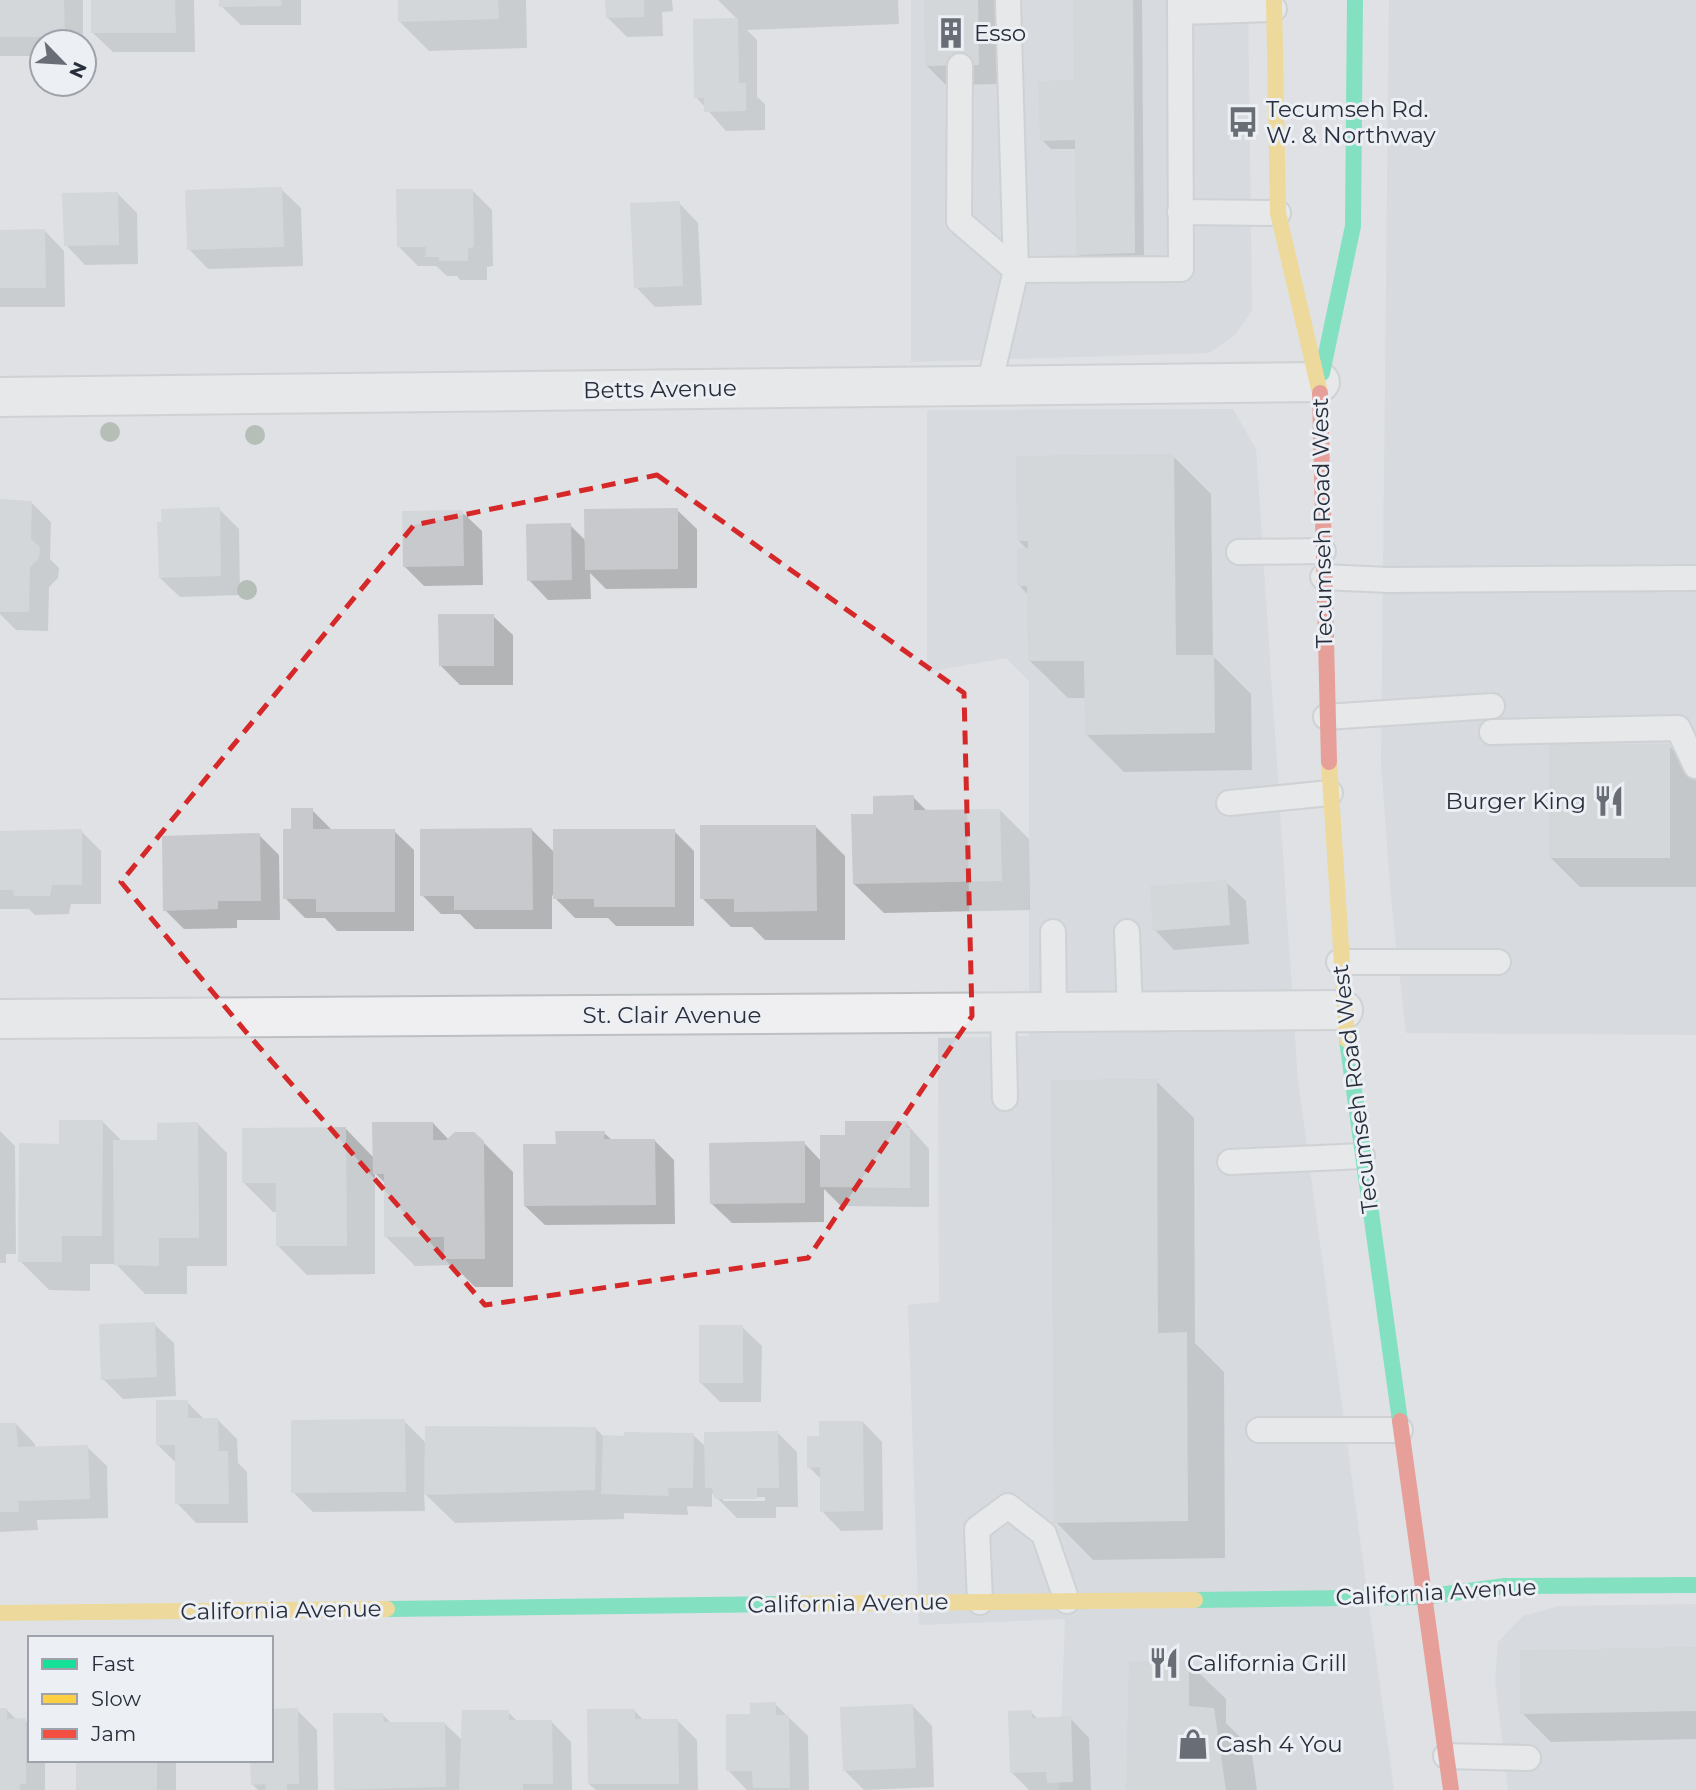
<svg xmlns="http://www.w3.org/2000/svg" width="1696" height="1790" font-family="Montserrat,sans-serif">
	<rect width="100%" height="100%" fill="#dfe1e4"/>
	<!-- built -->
	<g fill="#ced0d7">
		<path d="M911,0H1248L1252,310L1235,335L1209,353L911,362Z"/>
		<path d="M1389,0H1696V1035L1406,1033L1391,898L1381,763Z"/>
		<path d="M1233,409L1256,449L1298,1081L1394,1790H1059L1065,1619L919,1625L908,1305L939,1302L938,1038L1029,1036V681L1006,658L927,672V410Z"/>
		<path d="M1696,1604V1790H1508L1495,1681L1498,1642L1523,1616L1559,1606Z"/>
	</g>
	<!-- shadow -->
	<g fill="#0003" fill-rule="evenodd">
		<path d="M0,0H83V42H42V56H0Z"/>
		<path d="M93,0H194L195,52H113L93,33Z"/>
		<path d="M221,0H301V25H241L221,6Z"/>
		<path d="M399,0H526L527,48L429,51L400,22Z"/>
		<path d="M607,0H672L673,11L662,12L663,36L627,37L607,17Z"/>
		<path d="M898,0L899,24L747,30L757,40V97L765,104V130L726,131L696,97L738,20L718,0Z"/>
		<path d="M926,0H996L998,84L946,85L926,65Z"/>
		<path d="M1075,0H1142L1144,262L1088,263L1078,254L1077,149H1051L1042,140L1076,82Z"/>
		<path d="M281,189L301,208L303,266L208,269L189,249Z"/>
		<path d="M473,191L492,210L493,266L487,267V280H460L457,276H447L436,266H418L398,246Z"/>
		<path d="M117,193L137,213L138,264L85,265L66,245Z"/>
		<path d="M679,203L698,223L702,305L655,307L636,287Z"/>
		<path d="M45,231L64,251L65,307H0V232Z"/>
		<path d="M1173,456L1211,494L1213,656L1251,694L1252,770L1124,772L1086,734V698H1068L1030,661L1029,596L1019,585L1028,550L1019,541Z"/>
		<path d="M0,501L31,502L51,522L50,559L59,568L58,578L49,587L48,631L16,630L0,614Z"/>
		<path d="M219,509L239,529L240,595L180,597L160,578Z"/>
		<path d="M677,510L697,529V588L606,589L590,573L591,599L548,600L529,580L570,525L586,541Z"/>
		<path d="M462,512L482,531L483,585L424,586L404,566Z"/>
		<path d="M493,616L513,635V685H460L441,666Z"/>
		<path d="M1669,746L1696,772V887H1580L1551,858Z"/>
		<path d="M913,797L928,812L1000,810L1029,839L1030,910L884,913L854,884L875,815Z"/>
		<path d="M312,810L333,831H394L414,850V931H337L325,918H305L285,898L292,831Z"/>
		<path d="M816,827L845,856V940H765L752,927H731L702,898Z"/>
		<path d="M532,830L555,853L674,831L694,851V926H616L608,918H575L552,895V929H475L460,914H441L422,895Z"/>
		<path d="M81,831L101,851V904H71L69,914L35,915L29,909H0V832Z"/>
		<path d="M259,835L279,855L280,920H237V928L184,929L165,910Z"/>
		<path d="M1226,882L1246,901L1249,944L1174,950L1155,930Z"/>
		<path d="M1156,1081L1194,1118L1195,1343L1224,1372L1225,1558L1093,1560L1056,1522Z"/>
		<path d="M103,1122L123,1142H159L198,1124L227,1153V1266H187V1294H145L116,1264H90V1291L49,1290L20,1261L60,1145Z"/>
		<path d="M433,1123L449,1140L483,1142L513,1172V1287H475L453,1265L415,1266L386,1237V1184L375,1173V1274L307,1275L277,1245V1212H273L244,1183L346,1129L374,1158Z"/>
		<path d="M906,1123L929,1149V1207L841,1206L824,1189V1222L732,1223L712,1204L804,1143L821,1161L847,1136Z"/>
		<path d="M0,1131L15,1146L16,1254H6V1263H0Z"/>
		<path d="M604,1133L612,1140H654L674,1160L675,1224L545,1225L525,1206L557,1145Z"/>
		<path d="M154,1324L174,1343L176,1396L123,1399L103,1379Z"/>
		<path d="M742,1327L762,1346L761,1402H720L700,1382Z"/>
		<path d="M187,1402L205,1420H218L237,1439L238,1463L247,1472L248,1523H196L177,1503L176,1463L158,1445Z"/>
		<path d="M404,1421L426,1443L595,1428L604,1437L693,1435L706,1447L778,1433L797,1452L798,1507H776V1518H737L712,1493V1507L687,1506L688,1515L624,1513V1519L455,1523L424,1493L425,1511L313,1512L293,1492ZM765,1497V1501H723V1498Z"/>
		<path d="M863,1422L882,1442L883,1530L841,1531L822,1511V1480L809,1467L821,1437Z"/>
		<path d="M16,1424L35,1444V1448L87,1447L107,1466L108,1518L37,1520L38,1530L0,1532V1425Z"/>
		<path d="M1696,1649V1739L1551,1742L1522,1713Z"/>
		<path d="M1188,1662L1226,1699V1723L1251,1748L1257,1790H1128Z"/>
		<path d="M775,1704L808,1736L809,1790H747L728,1770L752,1715Z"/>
		<path d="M913,1706L932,1726L934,1787L864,1790L845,1771Z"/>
		<path d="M0,1710H7L17,1720H25L30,1725V1760H45V1790H0Z"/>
		<path d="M297,1710L317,1730L318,1790H258L252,1784L271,1760Z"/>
		<path d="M634,1710L644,1721L677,1720L697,1740L698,1790H596L589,1784Z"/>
		<path d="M508,1712L518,1722H552L571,1742L572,1790H336L335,1715L382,1714L392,1724H445L463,1741Z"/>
		<path d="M1031,1712L1038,1719L1070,1718L1089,1738L1091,1790H1029L1012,1773Z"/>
		<rect x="78" y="1760" width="98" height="30"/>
	</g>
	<!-- building -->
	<g fill="#c7c9cc">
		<path d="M0,0H64L65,37H0Z"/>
		<path d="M91,0H175L176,33H91Z"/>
		<path d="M219,0H281L282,6L219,7Z"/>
		<path d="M398,0H498L499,19L398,22Z"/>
		<path d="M605,0H644V17L606,18Z"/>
		<path d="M924,0H978L979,65L925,66Z"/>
		<path d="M1073,0H1133L1135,253L1076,255L1075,140L1040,141L1038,81L1074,80Z"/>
		<path d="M738,18L739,83H746V111L704,112V98H694L693,19Z"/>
		<path d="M282,187L284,247L187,250L185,190Z"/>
		<path d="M396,189H473L474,247L468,248V261H439V257H425L426,247H397Z"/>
		<path d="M118,192L119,245L64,246L62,193Z"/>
		<path d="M680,201L683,286L634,288L630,203Z"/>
		<path d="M45,229L46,288H0V230Z"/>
		<path d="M1174,454L1176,655H1214L1215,733L1085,735L1084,661H1028L1027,586H1017V549L1028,548V541H1017L1016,456Z"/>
		<path d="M0,499L32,501L31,539L40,547L39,558L30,567L29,612H0Z"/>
		<path d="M220,507L221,576L159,578L157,522H162L161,509Z"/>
		<path d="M678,508V569L585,570L584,509Z"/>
		<path d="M463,510L464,566L403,567L402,511Z"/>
		<path d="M571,523L572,580L527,581L526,524Z"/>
		<path d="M438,614H494V666H439Z"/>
		<rect x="1549" y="744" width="121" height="114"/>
		<path d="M914,795V810L1000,809L1002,881L853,884L851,814H873V796Z"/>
		<path d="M291,808H313V829H395V912H316V899H283V829H291Z"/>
		<path d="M700,825H816L817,911L734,912V899H700Z"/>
		<path d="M532,828L533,910H454V896H420V829Z"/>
		<path d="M82,829V885H52L50,896H14L13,890H0V831Z"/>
		<path d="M553,829H675V907H594V899H553Z"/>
		<path d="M260,833L261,901H218V909L163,911L162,836Z"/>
		<path d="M1227,880L1230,925L1153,931L1150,886Z"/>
		<path d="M1157,1079L1158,1333L1187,1332L1188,1521L1054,1523L1051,1080Z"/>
		<path d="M59,1120H103L102,1236H62V1262H18L19,1143L59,1144Z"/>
		<path d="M845,1121H907L906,1128H910V1188L820,1187V1135H845Z"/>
		<path d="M198,1122L199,1238H159V1266L114,1265L113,1140H157V1123Z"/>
		<path d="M372,1122H433V1140H446L455,1132H474L484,1141L485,1259H444V1237H384V1174H373Z"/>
		<path d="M346,1127L347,1246H276V1183H242V1128Z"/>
		<path d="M555,1131H605L604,1139H655L656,1205L524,1206L523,1144H556Z"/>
		<path d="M805,1141V1203L710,1204L709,1143Z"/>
		<path d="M155,1322L157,1377L101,1380L99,1324Z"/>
		<rect x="699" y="1325" width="44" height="58"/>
		<path d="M156,1400H188V1418H218L219,1451H228L229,1504H175V1445H156Z"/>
		<path d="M405,1419L406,1492L291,1493V1420Z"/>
		<path d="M819,1421H863L864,1511L820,1512V1467L807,1468V1436H819Z"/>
		<path d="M0,1423H16L18,1447L88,1445L90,1499L18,1501L19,1512H0Z"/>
		<path d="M425,1426L596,1427L595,1490L424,1495Z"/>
		<path d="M778,1431L779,1488H757V1499H715L712,1488H705L704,1432Z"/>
		<path d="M624,1432L694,1433L693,1488H668L669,1496L601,1494L603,1435L624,1436Z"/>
		<path d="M1696,1647V1711L1520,1714V1650Z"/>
		<path d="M1189,1660V1706L1214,1708L1226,1790H1126L1129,1662Z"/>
		<path d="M776,1702V1715H789L790,1788H753L752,1771H726V1714H750V1703Z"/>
		<path d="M913,1704L916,1768L843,1771L840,1707Z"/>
		<path d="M0,1708H7V1719L26,1718V1784H20V1790H0Z"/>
		<path d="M298,1708L299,1784H287V1790H266L265,1784L251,1785L250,1760H271V1709Z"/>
		<path d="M587,1709H635V1719H678L679,1784H588Z"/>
		<path d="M462,1710H509V1720H552L553,1784H523V1790H459Z"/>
		<path d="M1032,1710V1718L1071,1716L1073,1782L1047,1783L1046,1772L1010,1773L1008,1711Z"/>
		<path d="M333,1713H383L384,1722H445L446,1787L334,1790Z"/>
		<rect x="76" y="1760" width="81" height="30"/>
	</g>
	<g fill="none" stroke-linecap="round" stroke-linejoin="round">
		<defs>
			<g id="lane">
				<path d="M1180,12L1274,9"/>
				<path d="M960,66L959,221L1016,270L1181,269L1180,0"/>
				<path d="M1180,212L1278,213"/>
				<path d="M989,386L1016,270L1008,0"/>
				<path d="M1239,552L1323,551"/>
				<path d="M1323,577L1388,580L1696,578"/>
				<path d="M1326,717L1492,706"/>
				<path d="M1492,732L1678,728L1696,766"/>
				<path d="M1229,803L1330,793"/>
				<path d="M1053,932L1054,1012"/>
				<path d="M1127,932L1130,1012"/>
				<path d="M1339,962H1498"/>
				<path d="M1003,1012L1005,1098"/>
				<path d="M1230,1162L1362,1156"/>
				<path d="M1259,1430H1400"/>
				<path d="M980,1602L977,1529L1008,1506L1044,1534L1067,1601"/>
				<path d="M1446,1756L1528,1758"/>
			</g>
			<g id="street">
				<path d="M0,397L1320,382"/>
				<path d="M0,1019L1343,1010"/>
			</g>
		</defs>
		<!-- lane casing -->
		<use href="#lane" stroke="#bdbfc2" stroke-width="28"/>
		<!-- street casing -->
		<use href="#street" stroke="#bdbfc2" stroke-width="42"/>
		<!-- lane -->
		<use href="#lane" stroke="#efeff1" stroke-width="24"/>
		<!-- street -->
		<use href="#street" stroke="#efeff1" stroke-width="38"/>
		<!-- fast -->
		<g stroke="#16e098" stroke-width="16">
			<path d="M1322,373L1353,226L1355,0"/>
			<path d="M1347,1040L1400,1421"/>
			<path d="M1195,1600L1424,1597L1505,1586L1696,1585"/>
			<path d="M387,1609L779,1604"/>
		</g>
		<!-- slow -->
		<g stroke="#ffcf43" stroke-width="16">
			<path d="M1274,0L1278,213L1320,393"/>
			<path d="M1329,762L1347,1040"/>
			<path d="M779,1604L1195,1600"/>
			<path d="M0,1613L387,1609"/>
		</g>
		<!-- jam -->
		<g stroke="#f24e42" stroke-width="16">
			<path d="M1320,393L1329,762"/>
			<path d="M1400,1421L1451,1790"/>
		</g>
	</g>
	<!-- trees -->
	<g fill="#849584">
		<circle cx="110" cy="432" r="10"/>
		<circle cx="255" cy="435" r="10"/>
		<circle cx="247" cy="590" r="10"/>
	</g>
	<!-- marked area -->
	<path d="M0 0H1696V1790H0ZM657,475L964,693L972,1016L808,1258L485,1305L246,1032L121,882L414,525Z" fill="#dfe1e4" fill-opacity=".55" fill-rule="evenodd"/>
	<path fill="none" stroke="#d62828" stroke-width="5" stroke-dasharray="14 9" stroke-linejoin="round" d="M657,475L964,693L972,1016L808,1258L485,1305L246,1032L121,882L414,525Z"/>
	<!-- icons -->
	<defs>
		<symbol id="building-bare" viewBox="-9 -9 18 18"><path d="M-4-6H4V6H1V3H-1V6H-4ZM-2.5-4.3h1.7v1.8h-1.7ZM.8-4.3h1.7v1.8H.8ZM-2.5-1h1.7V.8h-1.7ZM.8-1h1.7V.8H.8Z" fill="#686d76" stroke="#eceff4" stroke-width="2.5" paint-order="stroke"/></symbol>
		<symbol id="bus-bare" viewBox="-9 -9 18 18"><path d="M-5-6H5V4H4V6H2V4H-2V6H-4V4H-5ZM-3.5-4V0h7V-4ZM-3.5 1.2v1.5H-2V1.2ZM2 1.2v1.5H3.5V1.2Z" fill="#686d76" stroke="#eceff4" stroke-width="2.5" paint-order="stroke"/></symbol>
		<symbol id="restaurant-bare" viewBox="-9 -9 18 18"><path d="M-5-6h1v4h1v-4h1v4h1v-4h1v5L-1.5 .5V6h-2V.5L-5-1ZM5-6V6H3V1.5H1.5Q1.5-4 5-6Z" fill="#686d76" stroke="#eceff4" stroke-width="2.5" paint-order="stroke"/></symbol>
		<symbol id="shop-bare" viewBox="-9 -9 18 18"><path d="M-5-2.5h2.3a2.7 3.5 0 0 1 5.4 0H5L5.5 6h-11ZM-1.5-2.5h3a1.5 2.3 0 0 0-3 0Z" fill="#686d76" stroke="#eceff4" stroke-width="2.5" paint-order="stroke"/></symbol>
	</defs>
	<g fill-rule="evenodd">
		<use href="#building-bare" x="929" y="11" width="44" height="44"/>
		<use href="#bus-bare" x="1221" y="100" width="44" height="44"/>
		<use href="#restaurant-bare" x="1587" y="779" width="44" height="44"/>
		<use href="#restaurant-bare" x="1142" y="1641" width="44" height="44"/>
		<use href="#shop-bare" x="1171" y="1722" width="44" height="44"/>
	</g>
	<g text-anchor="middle" stroke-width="6" stroke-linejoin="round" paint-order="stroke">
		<!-- poi labels -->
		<g font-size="23" fill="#282e3b" stroke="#eceff4" text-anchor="start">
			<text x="974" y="41">Esso</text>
			<text x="1266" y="117">Tecumseh Rd.<tspan x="1266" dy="26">W. &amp; Northway</tspan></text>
			<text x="1586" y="809" text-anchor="end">Burger King</text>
			<text x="1187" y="1671">California Grill</text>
			<text x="1216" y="1752">Cash 4 You</text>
		</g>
		<!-- street labels -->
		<g font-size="23" fill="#282e3b" stroke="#eceff4">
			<text transform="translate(660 389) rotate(-1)" y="8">Betts Avenue</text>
			<text transform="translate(1322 523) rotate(-91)" y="8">Tecumseh Road West</text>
			<text x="672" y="1023">St. Clair Avenue</text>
			<text transform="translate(1355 1089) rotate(-97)" y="8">Tecumseh Road West</text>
			<text transform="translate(1436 1592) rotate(-3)" y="8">California Avenue</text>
			<text transform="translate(848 1603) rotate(-1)" y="8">California Avenue</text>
			<text transform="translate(281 1610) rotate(-1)" y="8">California Avenue</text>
		</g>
	</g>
	<!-- legend -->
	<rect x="28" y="1636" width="245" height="126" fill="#eceff4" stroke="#9ea2aa" stroke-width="2"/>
	<rect x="42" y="1659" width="35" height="10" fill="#16e098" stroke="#9ea2aa" stroke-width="2"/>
	<text x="91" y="1671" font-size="21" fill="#282e3b">Fast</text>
	<rect x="42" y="1694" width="35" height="10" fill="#ffcf43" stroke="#9ea2aa" stroke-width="2"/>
	<text x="91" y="1706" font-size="21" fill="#282e3b">Slow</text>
	<rect x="42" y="1729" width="35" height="10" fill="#f24e42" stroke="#9ea2aa" stroke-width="2"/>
	<text x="91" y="1741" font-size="21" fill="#282e3b">Jam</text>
	<!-- north arrow -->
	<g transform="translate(63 63) rotate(115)"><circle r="33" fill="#eceff4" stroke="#9ea2aa" stroke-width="2"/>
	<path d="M0-5L12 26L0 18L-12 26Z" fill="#686d76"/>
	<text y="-10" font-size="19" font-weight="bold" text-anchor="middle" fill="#282e3b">N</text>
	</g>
</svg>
